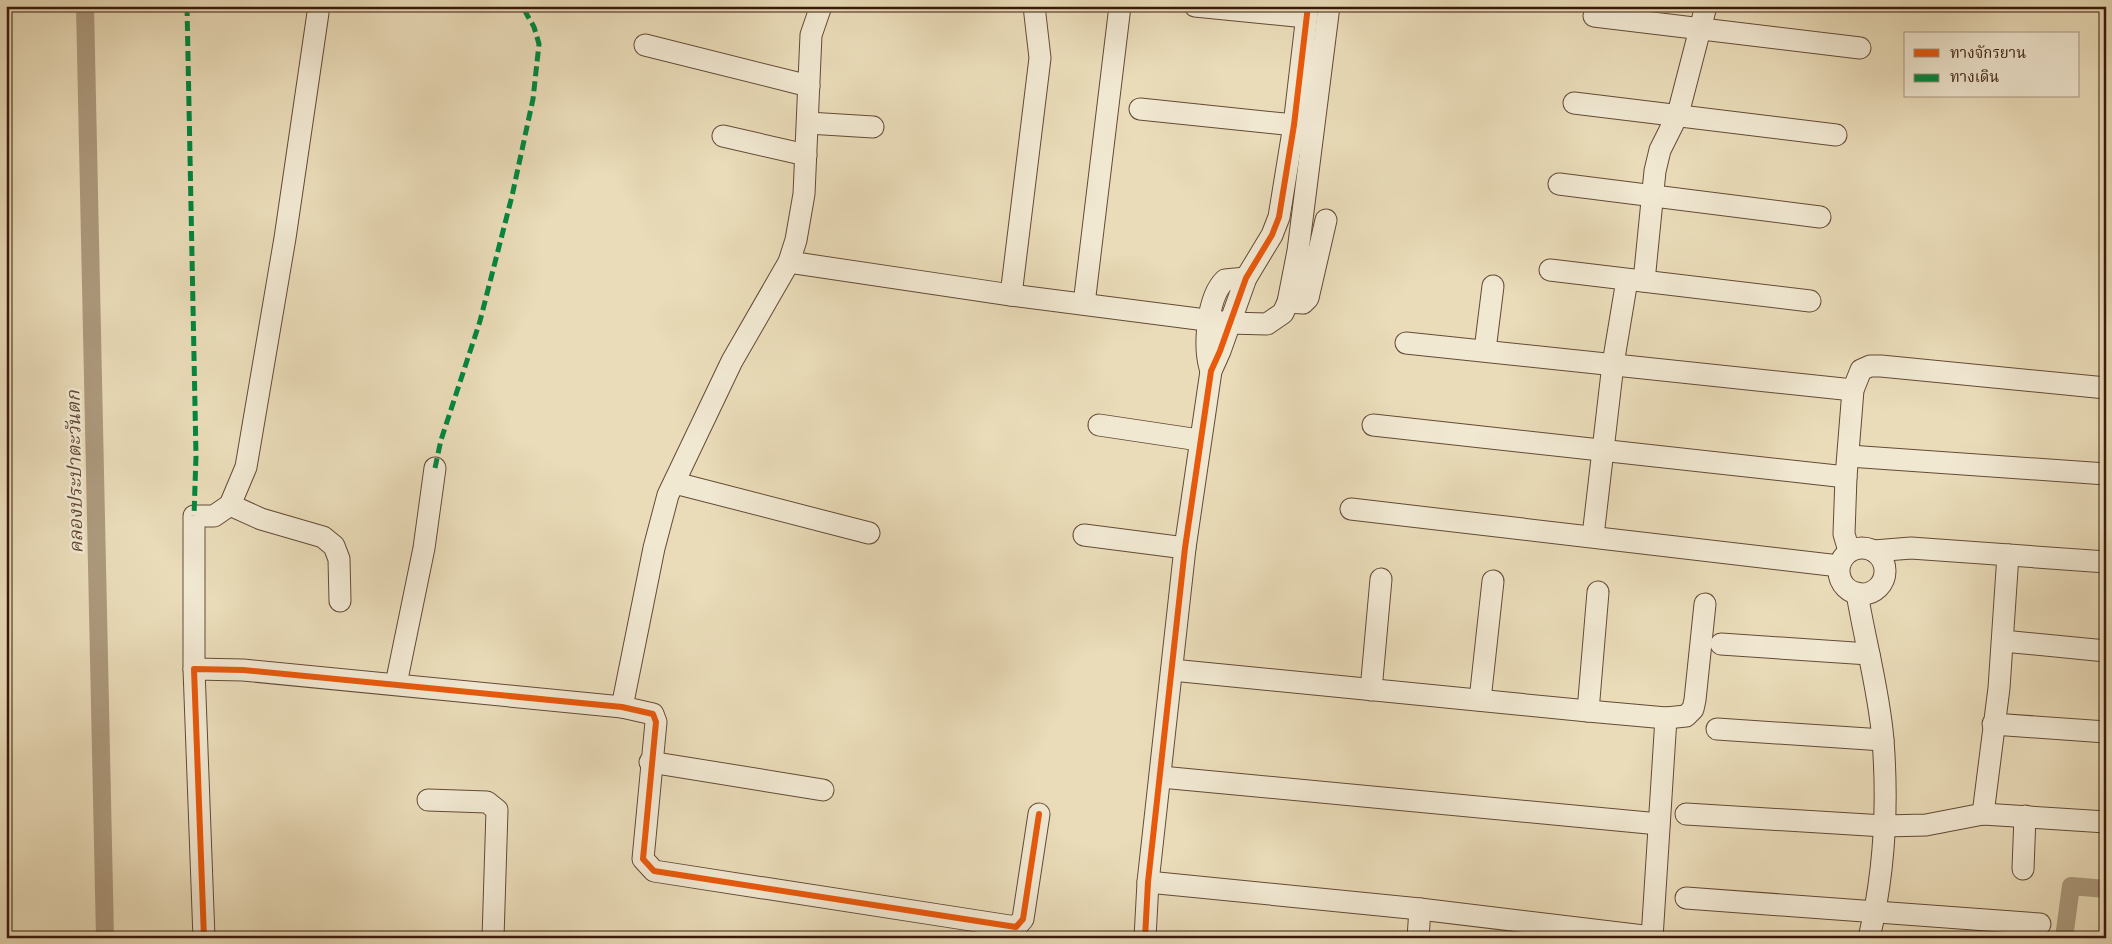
<svg xmlns="http://www.w3.org/2000/svg" width="2112" height="944" font-family="'IM FELL DW Pica','Noto Serif Thai',serif">
	<rect width="100%" height="100%" fill="#eadcb9"/>
	<filter id="stains"><feTurbulence type="fractalNoise" baseFrequency=".004" numOctaves="4"/><feColorMatrix values="0 0 0 0 .2 0 0 0 0 .09 0 0 0 0 .02 0 0 0 .5 -.17"/></filter>
	<radialGradient id="worn" r=".72"><stop offset=".6" stop-color="#630" stop-opacity="0"/><stop offset="1" stop-color="#630" stop-opacity=".3"/></radialGradient>
	<g fill="none" stroke-linecap="round" stroke-linejoin="round">
		<!-- canal -->
		<g stroke="#ad9a7e" stroke-width="18">
			<path d="M85,6L105,938"/>
			<path d="M2064,938L2071,886L2106,889"/>
		</g>
		<defs>
			<g id="minor">
				<path d="M1195,6L1306,17"/>
				<path d="M1594,16L1860,48"/>
				<path d="M645,45L809,86"/>
				<path d="M1574,103L1836,135"/>
				<path d="M1140,109L1294,125"/>
				<path d="M808,123L873,127"/>
				<path d="M723,136L806,155"/>
				<path d="M1559,184L1820,217"/>
				<path d="M789,262L1011,295L1229,323L1267,324L1283,313L1288,302L1298,251L1329,6"/>
				<path d="M1550,270L1810,301"/>
				<path d="M1644,281L1655,171L1660,150L1678,114L1706,6"/>
				<path d="M1011,295L1040,58L1034,6"/>
				<path d="M1288,302L1303,303L1308,298L1326,220"/>
				<path d="M1084,304L1120,6"/>
				<path d="M1406,343L1853,390"/>
				<path d="M1485,350L1493,286"/>
				<path d="M1211,371C1203,348 1207,297 1225,280L1246,278"/>
				<path d="M1099,425L1199,440"/>
				<path d="M1373,425L1846,477"/>
				<path d="M1849,456L2106,474"/>
				<path d="M675,483L869,533"/>
				<path d="M230,505L261,519L323,537L334,546L339,559L340,601"/>
				<path d="M1351,509L1839,566"/>
				<path d="M1084,535L1185,548"/>
				<path d="M1593,536L1613,364L1627,280"/>
				<circle cx="1862" cy="571" r="23"/>
				<path d="M1849,551L1844,534L1846,477L1853,390L1861,370L1870,366H1881L2106,388"/>
				<path d="M1874,551L1911,548L2106,562"/>
				<path d="M1857,593C1865,642 1879,690 1883,740C1888,805 1884,875 1869,938"/>
				<path d="M2003,641L2106,651"/>
				<path d="M1721,644L1869,654"/>
				<path d="M194,669V516H214L230,505L246,467L285,238L319,6"/>
				<path d="M1172,670L1588,711L1666,718L1686,716L1693,709L1695,700L1705,604"/>
				<path d="M396,684L424,548L435,468"/>
				<path d="M1371,690L1381,579"/>
				<path d="M1480,700L1493,581"/>
				<path d="M622,707L654,548L668,495L732,361L789,262L796,240L804,194L811,35L821,6"/>
				<path d="M1588,711L1598,592"/>
				<path d="M1993,724L2106,732"/>
				<path d="M1717,729L1883,740"/>
				<path d="M650,762L823,790"/>
				<path d="M1161,777L1659,824"/>
				<path d="M428,800L487,802L497,810L493,938"/>
				<path d="M1686,814L1884,826L1926,825L1983,814L2106,822"/>
				<path d="M1983,814L1999,688L2008,555"/>
				<path d="M2023,869L2025,816"/>
				<path d="M1148,882L1420,909L1652,937"/>
				<path d="M1686,898L2040,924"/>
				<path d="M204,938L194,669L243,670L622,707L653,714L656,722L643,859L654,871L1016,927L1023,919L1039,814"/>
				<path d="M1145,938L1148,882L1185,548L1211,371L1220,351L1246,278L1272,235L1279,217L1294,125L1308,6"/>
				<path d="M1418,938L1420,909"/>
				<path d="M1652,938L1666,718"/>
			</g>
		</defs>
		<!-- minor casing -->
		<use href="#minor" stroke="#644a36" stroke-width="23"/>
		<!-- minor -->
		<use href="#minor" stroke="#f1e8d2" stroke-width="21"/>
		<!-- quiet -->
		<g stroke="#00873e" stroke-width="5" stroke-dasharray="10 5" stroke-linecap="butt">
			<path d="M187,6L196,456L194,516"/>
			<path d="M435,468L441,440L480,321L512,196L533,99L539,44L534,27L522,6"/>
		</g>
		<defs>
			<g id="cycleway">
				<path d="M204,938L194,669L243,670L622,707L653,714L656,722L643,859L654,871L1016,927L1023,919L1039,814"/>
				<path d="M1145,938L1148,882L1185,548L1211,371L1220,351L1246,278L1272,235L1279,217L1294,125L1308,6"/>
			</g>
		</defs>
		<!-- cycleway casing -->
		<use href="#cycleway" stroke="#f1e8d2" stroke-width="9"/>
		<!-- cycleway -->
		<use href="#cycleway" stroke="#e8590c" stroke-width="6"/>
	</g>
	<g text-anchor="middle" stroke-width="5" stroke-linejoin="round" paint-order="stroke">
		<!-- water labels -->
		<g font-size="19" font-style="italic" fill="#614733" stroke="#f1e8d2">
			<text transform="translate(74 472) rotate(-91)" y="7">คลองประปาตะวันตก</text>
		</g>
	</g>
	<!-- margin -->
	<rect width="2112" height="944" fill="none" stroke="#eadcb9" stroke-width="25"/>
	<rect x="8" y="8" width="2097" height="929" fill="none" stroke="#381a0a" stroke-width="2.5"/>
	<rect x="12" y="12" width="2087" height="919" fill="none" stroke="#381a0a"/>
	<!-- legend -->
	<rect x="1904" y="32" width="175" height="65" fill="#f1e8d2" stroke="#a79682"/>
	<rect x="1914" y="49" width="25" height="8" fill="#e8590c" stroke="#a79682"/>
	<text x="1950" y="58" font-size="15" fill="#381a0a">ทางจักรยาน</text>
	<rect x="1914" y="74" width="25" height="8" fill="#00873e" stroke="#a79682"/>
	<text x="1950" y="82" font-size="15" fill="#381a0a">ทางเดิน</text>
	<rect width="100%" height="100%" filter="url(#stains)"/>
	<rect width="100%" height="100%" fill="url(#worn)"/>
</svg>
